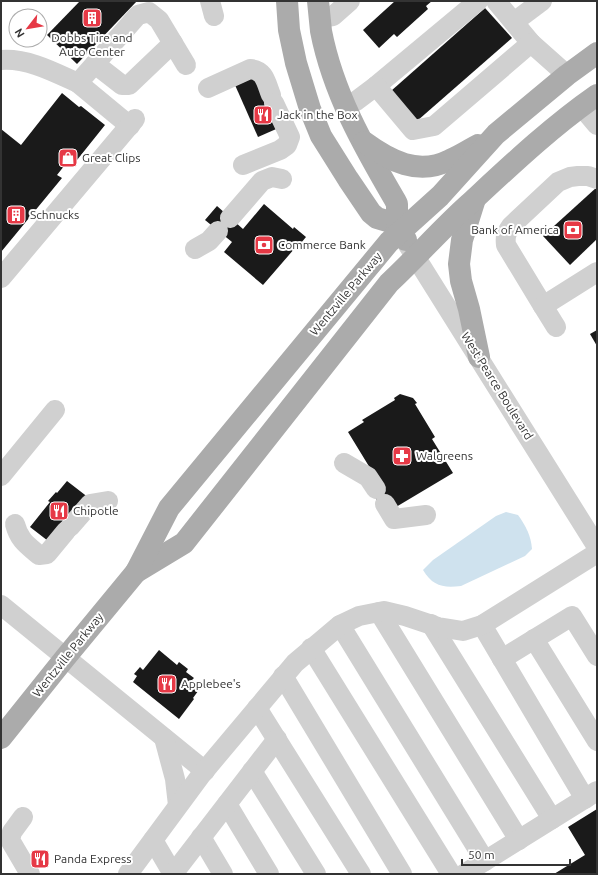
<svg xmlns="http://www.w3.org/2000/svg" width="598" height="875" font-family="Ubuntu,sans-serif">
	<rect width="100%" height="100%" fill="#fff"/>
	<!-- water -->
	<path fill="#cfe2ee" d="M506,512L518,515C526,526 531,536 532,549L525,556L461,586C442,588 433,586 423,570L433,560L496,516Z"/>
	<!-- building -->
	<g fill="#1a1a1a">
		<path d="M80,1H137L77,64L47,35Z"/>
		<path d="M395,1H432L426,6L428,9L397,37L394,34L379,48L363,30Z"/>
		<path d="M485,8L512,38L417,121L391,91Z"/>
		<path d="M260,74L283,126L258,137L235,85Z"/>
		<path d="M62,93L79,107L81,106L105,125L77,160L72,156L57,175L62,178L1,252V129L21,145Z"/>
		<path d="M597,187V239L570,265L543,236Z"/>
		<path d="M264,204L293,229L294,227L306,237L296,249L295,248L263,285L224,252L232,242L205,220L217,206L243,229Z"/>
		<path d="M597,330V346L590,334Z"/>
		<path d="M400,394L413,398L417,403L415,404L435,437L432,439L453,473L396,507H381L372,492L381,486L348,432L364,422L362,420L395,400L394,398Z"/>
		<path d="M67,481L89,498L52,544L30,527L50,502L48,501L56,492L57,493Z"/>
		<path d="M159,650L177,665L179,662L188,669L186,672L194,678L192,680L201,687L193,698L194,699L179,719L133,682L137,676L134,674L140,667L143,670Z"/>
		<path d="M597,809V874H554L585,855L568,827Z"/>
	</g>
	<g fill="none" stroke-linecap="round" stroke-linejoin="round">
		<!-- minor -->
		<g stroke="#d0d0d0" stroke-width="20">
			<path d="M210,1L214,16"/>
			<path d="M496,1L531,43"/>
			<path d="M320,18L333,16L350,1"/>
			<path d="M514,22L542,1"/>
			<path d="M1,60C28,58 54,72 78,83"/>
			<path d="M95,64L122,85H129L173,43"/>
			<path d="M376,86L478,1"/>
			<path d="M208,88L250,69C265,70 266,83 271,95"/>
			<path d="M581,106L597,125"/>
			<path d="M345,107L356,101L376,86L413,130L434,126L531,43L567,75"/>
			<path d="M130,126L78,83L138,15L149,12L159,20L186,65"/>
			<path d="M243,165L280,150L287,145L290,137L274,103"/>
			<path d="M230,218L262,181L272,177L282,179"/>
			<path d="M408,245L597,547"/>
			<path d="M195,249L209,241L218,231"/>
			<path d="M1,278L135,119"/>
			<path d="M543,306L506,245C505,237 506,233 511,226L558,182L570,177L578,176H588L597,179"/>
			<path d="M556,327L543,306L597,272"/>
			<path d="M344,463L368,477L376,489"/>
			<path d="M1,476L55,410"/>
			<path d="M385,504L394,519L426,515"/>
			<path d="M15,524C19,540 27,545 39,555L47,554L66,531"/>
			<path d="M70,527L90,504L108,501"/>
			<path d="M1,605L205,771"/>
			<path d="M379,612L519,840"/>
			<path d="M431,624L552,819"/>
			<path d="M340,625L485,861"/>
			<path d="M482,625L585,799"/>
			<path d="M534,639L597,741"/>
			<path d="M311,648L451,874"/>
			<path d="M502,659L572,616L597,656"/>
			<path d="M283,676L402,874"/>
			<path d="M257,708L361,874"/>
			<path d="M164,738L175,779L178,805"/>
			<path d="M252,771L316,874"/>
			<path d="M227,804L269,874"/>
			<path d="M23,817L12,832L10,840L30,874"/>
			<path d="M201,837L223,874"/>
			<path d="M153,840L173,874"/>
			<path d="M128,874L201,775L295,663L340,625L359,616L384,611L405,616L438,627L463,631L482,625L597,553"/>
			<path d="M173,874L277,739"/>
			<path d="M464,874L597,791"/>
		</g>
		<!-- major -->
		<g stroke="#ababab" stroke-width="22">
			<path d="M287,1L289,30L296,63L310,109L321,136L348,179L371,213L377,218L397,224"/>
			<path d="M318,1C319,11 320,21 321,31C333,93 364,147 395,200L397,204V224L406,240"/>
			<path d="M364,142C390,161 418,176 450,160C460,156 469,150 478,145"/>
			<path d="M474,202L462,240L459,264L461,281L469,309L479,357"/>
			<path d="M136,572L184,543L389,283C416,258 441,229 469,204C510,166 551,127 597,95"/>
			<path d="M1,738L65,658L136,572L169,508L389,242L440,196L496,134L567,75L597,53"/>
		</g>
	</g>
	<!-- icons -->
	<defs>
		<symbol id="building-square" viewBox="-11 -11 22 22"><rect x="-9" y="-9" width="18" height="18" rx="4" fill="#e63946" stroke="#fff"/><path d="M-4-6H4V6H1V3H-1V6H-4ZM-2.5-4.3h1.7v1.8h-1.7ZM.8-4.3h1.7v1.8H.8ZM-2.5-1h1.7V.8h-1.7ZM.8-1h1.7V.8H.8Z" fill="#fff"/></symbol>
		<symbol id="restaurant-square" viewBox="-11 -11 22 22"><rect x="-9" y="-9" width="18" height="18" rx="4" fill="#e63946" stroke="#fff"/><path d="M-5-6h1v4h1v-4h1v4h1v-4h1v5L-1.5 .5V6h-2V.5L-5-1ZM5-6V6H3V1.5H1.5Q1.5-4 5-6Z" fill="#fff"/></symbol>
		<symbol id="shop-square" viewBox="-11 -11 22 22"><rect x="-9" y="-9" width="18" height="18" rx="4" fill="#e63946" stroke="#fff"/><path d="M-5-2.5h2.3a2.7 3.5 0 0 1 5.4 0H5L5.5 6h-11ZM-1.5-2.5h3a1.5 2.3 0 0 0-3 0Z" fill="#fff"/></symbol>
		<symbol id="bank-square" viewBox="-11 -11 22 22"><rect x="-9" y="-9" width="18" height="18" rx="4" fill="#e63946" stroke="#fff"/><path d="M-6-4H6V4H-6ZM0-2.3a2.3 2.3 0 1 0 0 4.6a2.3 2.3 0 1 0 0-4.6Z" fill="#fff"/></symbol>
		<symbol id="pharmacy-square" viewBox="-11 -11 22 22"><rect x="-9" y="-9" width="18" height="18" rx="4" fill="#e63946" stroke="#fff"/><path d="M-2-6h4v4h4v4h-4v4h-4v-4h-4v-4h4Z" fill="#fff"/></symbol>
	</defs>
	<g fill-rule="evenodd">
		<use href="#building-square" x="81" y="7" width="22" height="22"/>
		<use href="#restaurant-square" x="252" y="104" width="22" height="22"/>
		<use href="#shop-square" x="57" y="147" width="22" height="22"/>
		<use href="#building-square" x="5" y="204" width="22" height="22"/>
		<use href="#bank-square" x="562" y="219" width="22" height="22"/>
		<use href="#bank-square" x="253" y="234" width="22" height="22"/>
		<use href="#pharmacy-square" x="391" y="445" width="22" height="22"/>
		<use href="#restaurant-square" x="48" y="500" width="22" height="22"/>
		<use href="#restaurant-square" x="156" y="673" width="22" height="22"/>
		<use href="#restaurant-square" x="29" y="848" width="22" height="22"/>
	</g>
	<g text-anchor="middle" stroke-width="4" stroke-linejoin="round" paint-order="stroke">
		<!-- poi labels -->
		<g font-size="12" fill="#333" stroke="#fff" text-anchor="start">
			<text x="92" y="42" text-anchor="middle">Dobbs Tire and<tspan x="92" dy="14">Auto Center</tspan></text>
			<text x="277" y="119">Jack in the Box</text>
			<text x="82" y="162">Great Clips</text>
			<text x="30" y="219">Schnucks</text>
			<text x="559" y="234" text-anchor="end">Bank of America</text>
			<text x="278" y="249">Commerce Bank</text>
			<text x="416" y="460">Walgreens</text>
			<text x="73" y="515">Chipotle</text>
			<text x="181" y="688">Applebee's</text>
			<text x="54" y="863">Panda Express</text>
		</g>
		<!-- street labels -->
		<g font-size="12" fill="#333" stroke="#fff">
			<text transform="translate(346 294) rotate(-50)" y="4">Wentzville Parkway</text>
			<text transform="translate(497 386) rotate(58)" y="4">West Pearce Boulevard</text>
			<text transform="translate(68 655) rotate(-51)" y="4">Wentzville Parkway</text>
		</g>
	</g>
	<!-- border -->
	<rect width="598" height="875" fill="none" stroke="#333333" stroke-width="4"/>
	<!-- north arrow -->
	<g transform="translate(28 28) rotate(239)"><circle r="19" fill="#ffffff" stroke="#adadad"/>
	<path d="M0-3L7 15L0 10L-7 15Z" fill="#e63946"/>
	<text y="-6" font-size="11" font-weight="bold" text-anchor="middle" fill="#333333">N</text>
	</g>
	<!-- scale -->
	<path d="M462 859v6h108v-6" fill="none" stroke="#333333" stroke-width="2"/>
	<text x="468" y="859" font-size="12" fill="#333333" stroke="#ffffff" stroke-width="3" paint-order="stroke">50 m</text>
</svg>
